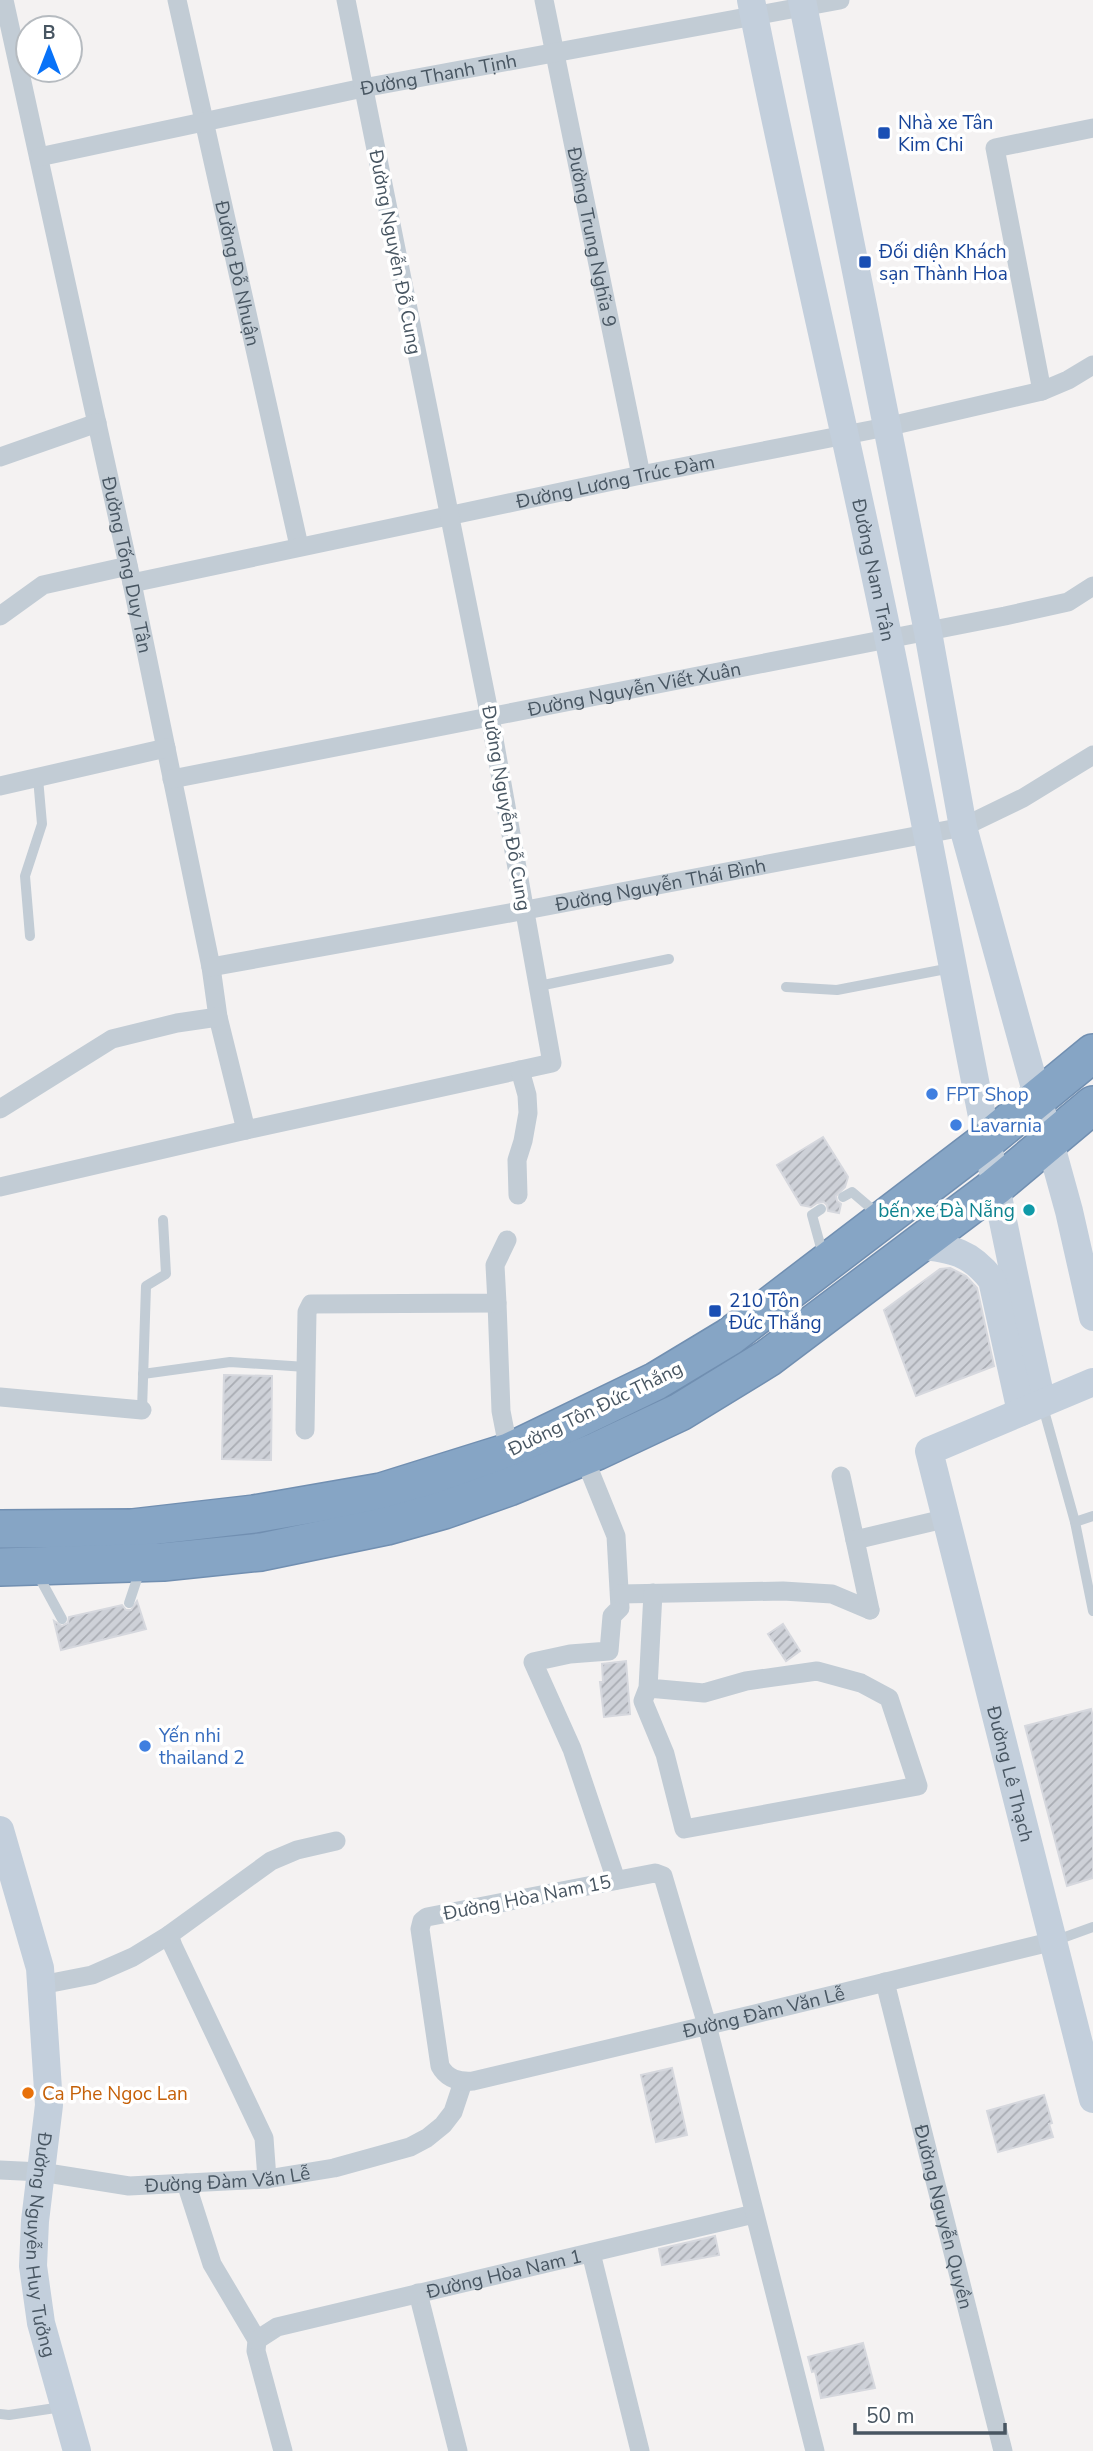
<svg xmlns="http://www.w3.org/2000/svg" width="1093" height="2451" font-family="'Nunito Sans',sans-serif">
	<defs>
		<pattern id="building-hatch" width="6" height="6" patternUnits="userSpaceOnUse" patternTransform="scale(1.75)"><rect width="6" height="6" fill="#ced1d8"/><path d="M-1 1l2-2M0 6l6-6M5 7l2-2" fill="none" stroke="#a9acb3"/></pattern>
	</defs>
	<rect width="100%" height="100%" fill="#f4f2f2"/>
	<!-- building -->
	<g fill="url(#building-hatch)" stroke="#d6d8de" stroke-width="2">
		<path d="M823,1137L848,1177L845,1187L836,1196L837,1201L841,1204L839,1213L828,1211L827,1205L824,1202L817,1203L811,1207L801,1205L777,1165Z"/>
		<path d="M950,1268L966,1276L977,1288L994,1366L916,1396L884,1310L940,1269Z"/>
		<path d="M224,1375L272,1376L271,1460L222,1459Z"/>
		<path d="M137,1601L146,1629L61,1650L54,1621L62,1626L68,1623L69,1617L122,1605L126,1610H131Z"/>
		<path d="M783,1624L800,1651L786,1661L768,1634Z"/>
		<path d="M626,1661L630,1714L604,1717L600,1682H603L602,1664Z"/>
		<path d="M1091,1709L1093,1718V1878L1067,1886L1025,1726Z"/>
		<path d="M672,2068L687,2135L656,2142L641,2075Z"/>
		<path d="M1044,2095L1052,2123L1049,2124L1053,2137L998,2152L987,2111Z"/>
		<path d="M715,2236L719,2255L662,2265L659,2249Z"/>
		<path d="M863,2343L875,2388L821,2398L815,2371L812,2372L808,2357Z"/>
	</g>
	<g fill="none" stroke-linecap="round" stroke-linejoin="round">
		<defs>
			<g id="highway">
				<path d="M0,1529L132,1528L254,1514L381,1492L509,1452L656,1381L729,1337L986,1141L1093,1053"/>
				<path d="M0,1567L163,1562L261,1552L387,1526L444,1510L509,1487L597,1451L680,1412L768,1358L995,1187L1093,1105"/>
			</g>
		</defs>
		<!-- highway casing -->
		<use href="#highway" stroke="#718fb1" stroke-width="40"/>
		<!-- lane -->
		<g stroke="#c2ccd5" stroke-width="10">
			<path d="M30,936L25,876L42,824L38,778"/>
			<path d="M539,986L669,959"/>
			<path d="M786,987L837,990L951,968"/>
			<path d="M843,1197L852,1192L879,1215"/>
			<path d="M821,1209L812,1215L823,1255"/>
			<path d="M143,1374L230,1362L306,1367"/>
			<path d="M1043,1407L1075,1522L1093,1611"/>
			<path d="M142,1410L146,1286L166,1274L163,1220"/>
			<path d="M1075,1522L1093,1516"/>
			<path d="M37,1573L62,1619"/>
			<path d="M129,1603L140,1570"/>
			<path d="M1054,1941L1093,1927"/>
			<path d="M0,2414L9,2415L62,2407"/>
		</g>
		<!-- street -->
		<g stroke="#c2ccd5" stroke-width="19">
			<path id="s1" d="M4,0L132,583L211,967L218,1017L246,1130"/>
			<path id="s2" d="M177,0L299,546"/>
			<path id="s3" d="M544,0L641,475"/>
			<path id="s4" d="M39,157L363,88L840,0"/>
			<path d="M1042,391L995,148L1093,128"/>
			<path d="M0,457L97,423"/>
			<path id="s5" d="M132,583L641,475L886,427L1042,391L1068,380L1093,365"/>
			<path d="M0,616L43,585L128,566"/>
			<path id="s6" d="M172,779L1005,616L1068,602L1093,586"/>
			<path d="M0,786L166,748"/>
			<path id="s7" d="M211,967L526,910L963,827L1023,798L1093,755"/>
			<path d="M0,1109L112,1039L177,1023L218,1017"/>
			<path d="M0,1187L246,1130L552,1063L490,717L346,0"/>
			<path d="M518,1195L517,1160L523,1141L528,1113L527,1095L520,1070"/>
			<path d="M497,1303L501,1411L509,1452"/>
			<path d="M0,1397L142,1410"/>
			<path d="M305,1430L307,1312L311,1304L497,1303L495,1265L507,1240"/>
			<path d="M584,1457L616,1536L620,1608L612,1616L609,1651L570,1654L533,1662L572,1749L616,1880"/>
			<path d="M841,1476L855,1540"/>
			<path d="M620,1594L783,1591L832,1594L870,1610"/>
			<path d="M870,1610L855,1540L948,1518"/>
			<path d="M648,1688L643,1701L665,1754L684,1829L918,1786L889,1698L861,1683L817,1671L746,1681L704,1693L648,1688L653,1593"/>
			<path d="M169,1935L173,1946L264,2138L267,2179"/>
			<path id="s8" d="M885,1982L1003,2451"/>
			<path d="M41,1985L92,1975L133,1957L169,1935L271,1861L297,1850L336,1841"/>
			<path id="s9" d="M0,2170L41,2172L129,2186L267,2179L334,2168L410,2147L427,2138L443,2125L453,2112L463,2082"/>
			<path d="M186,2183L212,2264L257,2340L256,2351L283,2451"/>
			<path d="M591,2253L640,2451"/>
			<path d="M418,2293L458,2451"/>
			<path id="s10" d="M257,2340L277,2327L754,2214"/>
			<path id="s11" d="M815,2451L707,2025L663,1876L655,1873L427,1917L422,1921L420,1929L440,2066C447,2079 459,2082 473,2081L755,2014L1054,1941"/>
		</g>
		<!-- secondary -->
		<g stroke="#c3cfdc" stroke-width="28">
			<path id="s12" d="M751,0C793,214 845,427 889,641C941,895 985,1150 1042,1403"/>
			<path d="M802,0L928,632L963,827L1069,1211L1093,1317"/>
			<path d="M918,1245C953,1249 970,1252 992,1280L1021,1412"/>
			<path id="s13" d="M1093,1382L929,1451L1093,2099"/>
			<path id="s14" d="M0,1830L40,1968L49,2105L35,2221L33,2266L41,2323L77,2451"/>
		</g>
		<!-- highway -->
		<use href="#highway" stroke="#86a5c5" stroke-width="37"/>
	</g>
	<!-- markers -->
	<g fill="#1a4fb4" stroke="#fff" stroke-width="2.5">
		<rect x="877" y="126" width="14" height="14" rx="3.5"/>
		<rect x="858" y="255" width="14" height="14" rx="3.5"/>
		<rect x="708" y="1304" width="14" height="14" rx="3.5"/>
	</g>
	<g fill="#3f7fe0" stroke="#fff" stroke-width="2.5">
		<circle cx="932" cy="1094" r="7"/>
		<circle cx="956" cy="1125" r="7"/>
		<circle cx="145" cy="1746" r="7"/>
	</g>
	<circle fill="#0f9aa8" stroke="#fff" stroke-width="2.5" cx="1029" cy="1210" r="7"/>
	<circle fill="#e8710a" stroke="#fff" stroke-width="2.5" cx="28" cy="2093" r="7"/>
	<g text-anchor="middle" stroke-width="7" stroke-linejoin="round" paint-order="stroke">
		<!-- street labels -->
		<g font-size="19" fill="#485662" stroke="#fff">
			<text dy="7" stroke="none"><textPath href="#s4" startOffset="408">Đường Thanh Tịnh</textPath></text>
			<text dy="7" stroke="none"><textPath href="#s3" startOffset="242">Đường Trung Nghĩa 9</textPath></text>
			<text transform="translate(396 252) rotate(79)" y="7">Đường Nguyễn Đỗ Cung</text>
			<text dy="7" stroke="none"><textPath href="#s2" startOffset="280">Đường Đỗ Nhuận</textPath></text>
			<text dy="7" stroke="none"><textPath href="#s5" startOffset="494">Đường Lương Trúc Đàm</textPath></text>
			<text dy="7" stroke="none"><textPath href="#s1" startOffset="578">Đường Tống Duy Tân</textPath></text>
			<text dy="7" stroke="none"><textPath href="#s12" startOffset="583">Đường Nam Trân</textPath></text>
			<text dy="7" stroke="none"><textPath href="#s6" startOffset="471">Đường Nguyễn Viết Xuân</textPath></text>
			<text transform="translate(507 808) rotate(80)" y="7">Đường Nguyễn Đỗ Cung</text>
			<text dy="7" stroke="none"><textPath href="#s7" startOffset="457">Đường Nguyễn Thái Bình</textPath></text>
			<text transform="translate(595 1408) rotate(-26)" y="7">Đường Tôn Đức Thắng</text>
			<text dy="7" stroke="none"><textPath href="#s13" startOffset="511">Đường Lê Thạch</textPath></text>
			<text transform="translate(527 1897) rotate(-11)" y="7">Đường Hòa Nam 15</text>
			<text dy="7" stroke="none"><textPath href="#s11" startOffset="1326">Đường Đàm Văn Lễ</textPath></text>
			<text dy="7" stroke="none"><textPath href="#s9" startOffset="229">Đường Đàm Văn Lễ</textPath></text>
			<text dy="7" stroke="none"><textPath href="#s8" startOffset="242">Đường Nguyễn Quyền</textPath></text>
			<text dy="7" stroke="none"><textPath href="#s14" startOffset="422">Đường Nguyễn Huy Tưởng</textPath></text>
			<text dy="7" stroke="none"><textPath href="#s10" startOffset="257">Đường Hòa Nam 1</textPath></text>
		</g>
		<!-- transit labels -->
		<g font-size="19" fill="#164399" stroke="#fff" text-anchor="start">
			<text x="898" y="129">Nhà xe Tân<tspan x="898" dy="22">Kim Chi</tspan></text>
			<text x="879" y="258">Đối diện Khách<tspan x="879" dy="22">sạn Thành Hoa</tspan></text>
			<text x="729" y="1307">210 Tôn<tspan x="729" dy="22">Đức Thắng</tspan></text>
		</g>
		<!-- shop labels -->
		<g font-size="19" fill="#366cbe" stroke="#fff" text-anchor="start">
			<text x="946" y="1101">FPT Shop</text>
			<text x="970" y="1132">Lavarnia</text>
			<text x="159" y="1742">Yến nhi<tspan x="159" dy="22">thailand 2</tspan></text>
		</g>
		<!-- culture labels -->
		<g font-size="19" fill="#0d838f" stroke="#fff" text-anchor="end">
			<text x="1015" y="1217">bến xe Đà Nẵng</text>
		</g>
		<!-- food labels -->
		<g font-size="19" fill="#c56008" stroke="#fff" text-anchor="start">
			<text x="42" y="2100">Ca Phe Ngoc Lan</text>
		</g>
	</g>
	<!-- north arrow -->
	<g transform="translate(49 49)"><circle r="33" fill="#ffffff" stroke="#b6bbc0" stroke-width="2"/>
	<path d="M0-5L12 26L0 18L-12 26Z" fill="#0872f8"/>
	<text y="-10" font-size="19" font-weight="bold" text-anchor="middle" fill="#485662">B</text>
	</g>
	<!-- scale -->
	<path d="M855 2423v10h150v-10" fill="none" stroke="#485662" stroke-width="3.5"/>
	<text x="866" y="2423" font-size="21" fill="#485662" stroke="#ffffff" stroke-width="5" paint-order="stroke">50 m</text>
</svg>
